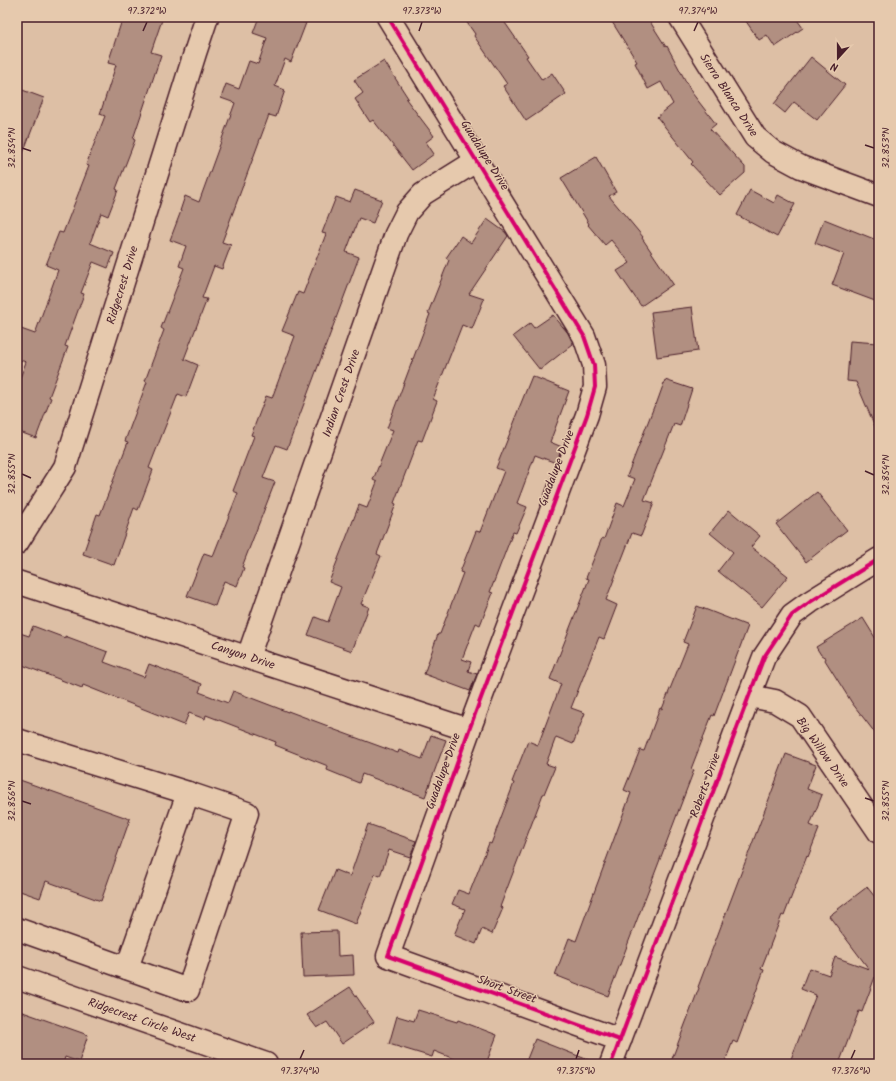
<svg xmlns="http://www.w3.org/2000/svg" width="896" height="1081" font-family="Kalam,sans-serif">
	<rect width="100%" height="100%" fill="#ddbfa5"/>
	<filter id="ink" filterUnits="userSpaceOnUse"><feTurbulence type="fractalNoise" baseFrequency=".025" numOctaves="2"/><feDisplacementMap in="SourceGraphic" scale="8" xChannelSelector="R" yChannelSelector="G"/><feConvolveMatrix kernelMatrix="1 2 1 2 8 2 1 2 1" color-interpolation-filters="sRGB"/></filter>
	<g filter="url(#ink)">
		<!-- building -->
		<g fill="#b18f81" stroke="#4a1f2b">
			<path d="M123,17H163L151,52L161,55L133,139L135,140L116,189L118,190L108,216L101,213L90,243L114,253L108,268L93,262L81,293L84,294L65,346L68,347L49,397L51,398L36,438L17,431V386L26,362L17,359V340L21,329L35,334L58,270L46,265L59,232L63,233L89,166L86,165L105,116L100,114L116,65L108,63Z"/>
			<path d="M259,17H291L306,23L291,62L285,59L275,86L285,90L276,117L269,115L222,242L231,245L222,269L214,266L202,298L207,299L184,359L198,365L186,397L178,394L149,468L153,470L138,510L134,508L114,565L83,554L97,514L100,515L128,442L125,441L147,382L145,381L164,330L161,328L184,268L179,266L186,246L170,240L181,211H180L185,196L199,202L235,103L221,98L226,84L239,89L249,61L258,64L267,38L253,33Z"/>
			<path d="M463,17H501L528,56L526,57L542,80L552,73L566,94L526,121L503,86L507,84L474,36L475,34Z"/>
			<path d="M609,17H647L666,47L667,46L692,93L716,124L710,129L745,167V173L720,195L691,164L693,162L657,117L673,104L661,82L648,89L635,63L637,62Z"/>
			<path d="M743,17H795L803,28L775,47L767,35L759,40Z"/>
			<path d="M811,57L845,85L817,120L794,102L785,113L774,104Z"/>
			<path d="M384,61L408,98L406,99L434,136L426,142L434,154L412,170L373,120L370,122L355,99L363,93L354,80Z"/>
			<path d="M17,88L44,98L18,166L17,165Z"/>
			<path d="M596,157L616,192L609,196L643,237L642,238L673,284L641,306L617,271L630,263L611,240L605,245L588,225L589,224L561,178Z"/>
			<path d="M355,190L382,200L373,223L359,218L346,252L359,257L287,449L276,445L263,478L275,482L242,567L244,568L237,586L224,581L215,606L187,596L204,553L213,556L238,493L233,491L254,436L251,435L266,396L272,398L295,336L282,331L298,292L303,294L326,234L322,233L336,197L350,202Z"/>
			<path d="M750,190L774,203L778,195L795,204L777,237L737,215Z"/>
			<path d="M487,219L505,232L508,236L469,294L484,299L472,329L462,325L433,399L437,401L422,441L418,440L394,503L396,504L377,554L381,556L361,604L369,607L352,651L308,635L315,617L328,622L341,587L329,582L349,531L359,505L367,508L377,482L373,480L393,430L387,428L430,314L428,313L449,260L446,258L461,236L471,243Z"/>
			<path d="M824,219L879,241V291L875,301L832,285L844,254L815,243Z"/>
			<path d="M692,307L698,351L657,357L651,312Z"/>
			<path d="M553,315L568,333L573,344L540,370L513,336L530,323L534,328Z"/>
			<path d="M850,341L878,343L877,353L879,354V436L856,382L847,381Z"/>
			<path d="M532,376L569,391L550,442L562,447L556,463L535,455L522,490L517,503L527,507L516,533L513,532L490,592L493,593L480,625L476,623L462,659L471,662L468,671L477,674L470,691L424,674L438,634H440L463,573L460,572L476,531L480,532L504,471L496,468L516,418H515Z"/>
			<path d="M665,380L692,389L680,426L674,424L644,500L654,503L641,536L632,533L606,600L617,605L604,639L599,637L571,708L585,713L573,744L556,737L546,764L555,767L544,794H543L500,907L503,908L492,934L482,929L476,944L454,935L465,909L452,904L458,890L469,894L489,843L491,844L514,783L512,782L528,741L538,745L561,684L550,679L589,579L586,578L602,538L604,539L617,503L624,506L635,479L627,476L655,404L656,405Z"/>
			<path d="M817,492L847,530L806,562L776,524Z"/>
			<path d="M729,510L760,536L751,547L788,576L762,607L718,571L733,552L710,533Z"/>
			<path d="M697,606L748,626L714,716L712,715L691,769L694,770L608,996L555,975L569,938L576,941L631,793L624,790L640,750L644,751L660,708L662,709L688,644L683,642Z"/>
			<path d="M863,618L879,644V738L852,703L825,660L826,658L821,655L816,647Z"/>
			<path d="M33,626L65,638V636L108,652L104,662L144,677L149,664L202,684L199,692L228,703L233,691L288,712V711L328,726L327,727L398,753L399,750L422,759L431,735L446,740L425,797L362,774L359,783L327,770L328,766L275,745L276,742L206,715L205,719L189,713L184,725L83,685L82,688L17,663V632L29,636Z"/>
			<path d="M786,754L816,765L807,789L822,795L810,825L819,829L808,857L807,856L784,916L782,915L761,969L764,970L737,1043L733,1041L724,1064H670L699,988L698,987Z"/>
			<path d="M17,779L130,819L101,901L46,881L40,898L17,890Z"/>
			<path d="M368,824L416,841L410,857L389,850L380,876L375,874L356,924L319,910L335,870L350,876Z"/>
			<path d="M867,887L879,902V982L875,977L862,1012L859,1011L839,1064H789L816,995L801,989L809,968L829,975L835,957L869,969L829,916Z"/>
			<path d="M337,931L338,956L353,955L354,975L303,977L301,932Z"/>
			<path d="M350,987L374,1022L342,1044L327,1022L317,1028L307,1015Z"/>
			<path d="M418,1010L457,1022L458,1020L497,1035L486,1064H467L434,1051L432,1057L389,1044L397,1016L414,1021Z"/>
			<path d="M20,1011L88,1035L79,1062L65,1057L63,1064H31L17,1059V1020Z"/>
			<path d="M535,1039L596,1063L595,1064H525Z"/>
		</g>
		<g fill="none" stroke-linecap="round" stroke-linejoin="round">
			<defs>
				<g id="minor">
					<path d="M388,17L584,336L594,365L595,387L587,415L469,730L388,956L620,1040"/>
					<path d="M680,17L755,137L773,152L801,167L879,196"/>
					<path d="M17,543L65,467L195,53L207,17"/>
					<path d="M17,582L469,730"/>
					<path d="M248,657L396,234L407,212L423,194L476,161"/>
					<path d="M749,696L775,701L800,716L879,832"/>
					<path d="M17,740L188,793L247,813L188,990L17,929"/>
					<path d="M127,968L188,793"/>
					<path d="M17,977L266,1064"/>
					<path d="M611,1064L749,696L764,657L792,615L810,602L879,559"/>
				</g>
			</defs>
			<!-- minor casing -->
			<use href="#minor" stroke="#4a1f2b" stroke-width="25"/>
			<!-- minor -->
			<use href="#minor" stroke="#e6c9ad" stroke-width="22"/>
			<defs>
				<g id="cycleway">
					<path d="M388,17L584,336L594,365L595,387L587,415L469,730L388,956L620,1040"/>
					<path d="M611,1064L749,696L764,657L792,615L810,602L879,559"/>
				</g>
			</defs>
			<!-- cycleway casing -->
			<use href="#cycleway" stroke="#e6c9ad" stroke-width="6"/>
			<!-- cycleway -->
			<use href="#cycleway" stroke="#d6006c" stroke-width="4"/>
		</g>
	</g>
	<!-- ticks -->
	<path fill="none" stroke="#4a1f2b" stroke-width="1.5" d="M143,31L147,22M419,31L422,22M694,31L698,22M865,145L874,148M22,148L31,151M865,471L874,475M22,474L31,478M865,798L874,801M22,801L31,804M300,1059L304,1050M576,1059L579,1050M851,1059L855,1050"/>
	<g text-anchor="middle" stroke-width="3" stroke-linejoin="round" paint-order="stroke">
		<!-- street labels -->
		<g font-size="12" fill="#4a1f2b" stroke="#e6c9ad">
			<text transform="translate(729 95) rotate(57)" y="4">Sierra Blanca Drive</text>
			<text transform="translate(485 155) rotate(58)" y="4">Guadalupe Drive</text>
			<text transform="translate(122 285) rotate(-73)" y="4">Ridgecrest Drive</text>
			<text transform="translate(341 393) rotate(-71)" y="4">Indian Crest Drive</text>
			<text transform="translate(556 468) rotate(-69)" y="4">Guadalupe Drive</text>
			<text transform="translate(243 655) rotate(18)" y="4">Canyon Drive</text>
			<text transform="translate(823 752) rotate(55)" y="4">Big Willow Drive</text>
			<text transform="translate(443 771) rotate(-70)" y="4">Guadalupe Drive</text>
			<text transform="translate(705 785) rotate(-70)" y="4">Roberts Drive</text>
			<text transform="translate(507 989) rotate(20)" y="4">Short Street</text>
			<text transform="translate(142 1020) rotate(19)" y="4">Ridgecrest Circle West</text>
		</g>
	</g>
	<!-- margin -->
	<rect width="896" height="1081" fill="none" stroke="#e6c9ad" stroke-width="44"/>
	<!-- north arrow -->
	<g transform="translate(838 58) rotate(201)" stroke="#e6c9ad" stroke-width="3" paint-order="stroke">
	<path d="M0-3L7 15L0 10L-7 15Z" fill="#4a1f2b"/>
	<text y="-6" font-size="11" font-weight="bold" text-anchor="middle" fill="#4a1f2b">N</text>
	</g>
	<rect x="22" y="22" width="852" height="1037" fill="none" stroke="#4a1f2b" stroke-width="1.5"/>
	<g font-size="10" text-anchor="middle" fill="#4a1f2b">
		<text x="147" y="14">97.372°W</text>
		<text x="422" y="14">97.373°W</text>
		<text x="698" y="14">97.374°W</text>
		<text transform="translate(11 148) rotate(-90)" y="4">32.854°N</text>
		<text transform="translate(885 148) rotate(-90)" y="4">32.853°N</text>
		<text transform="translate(11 474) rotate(-90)" y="4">32.855°N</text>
		<text transform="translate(885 475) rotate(-90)" y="4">32.854°N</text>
		<text transform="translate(11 801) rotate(-90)" y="4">32.856°N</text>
		<text transform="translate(885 801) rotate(-90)" y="4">32.855°N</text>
		<text x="300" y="1074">97.374°W</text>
		<text x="576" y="1074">97.375°W</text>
		<text x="851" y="1074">97.376°W</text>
	</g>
</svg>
